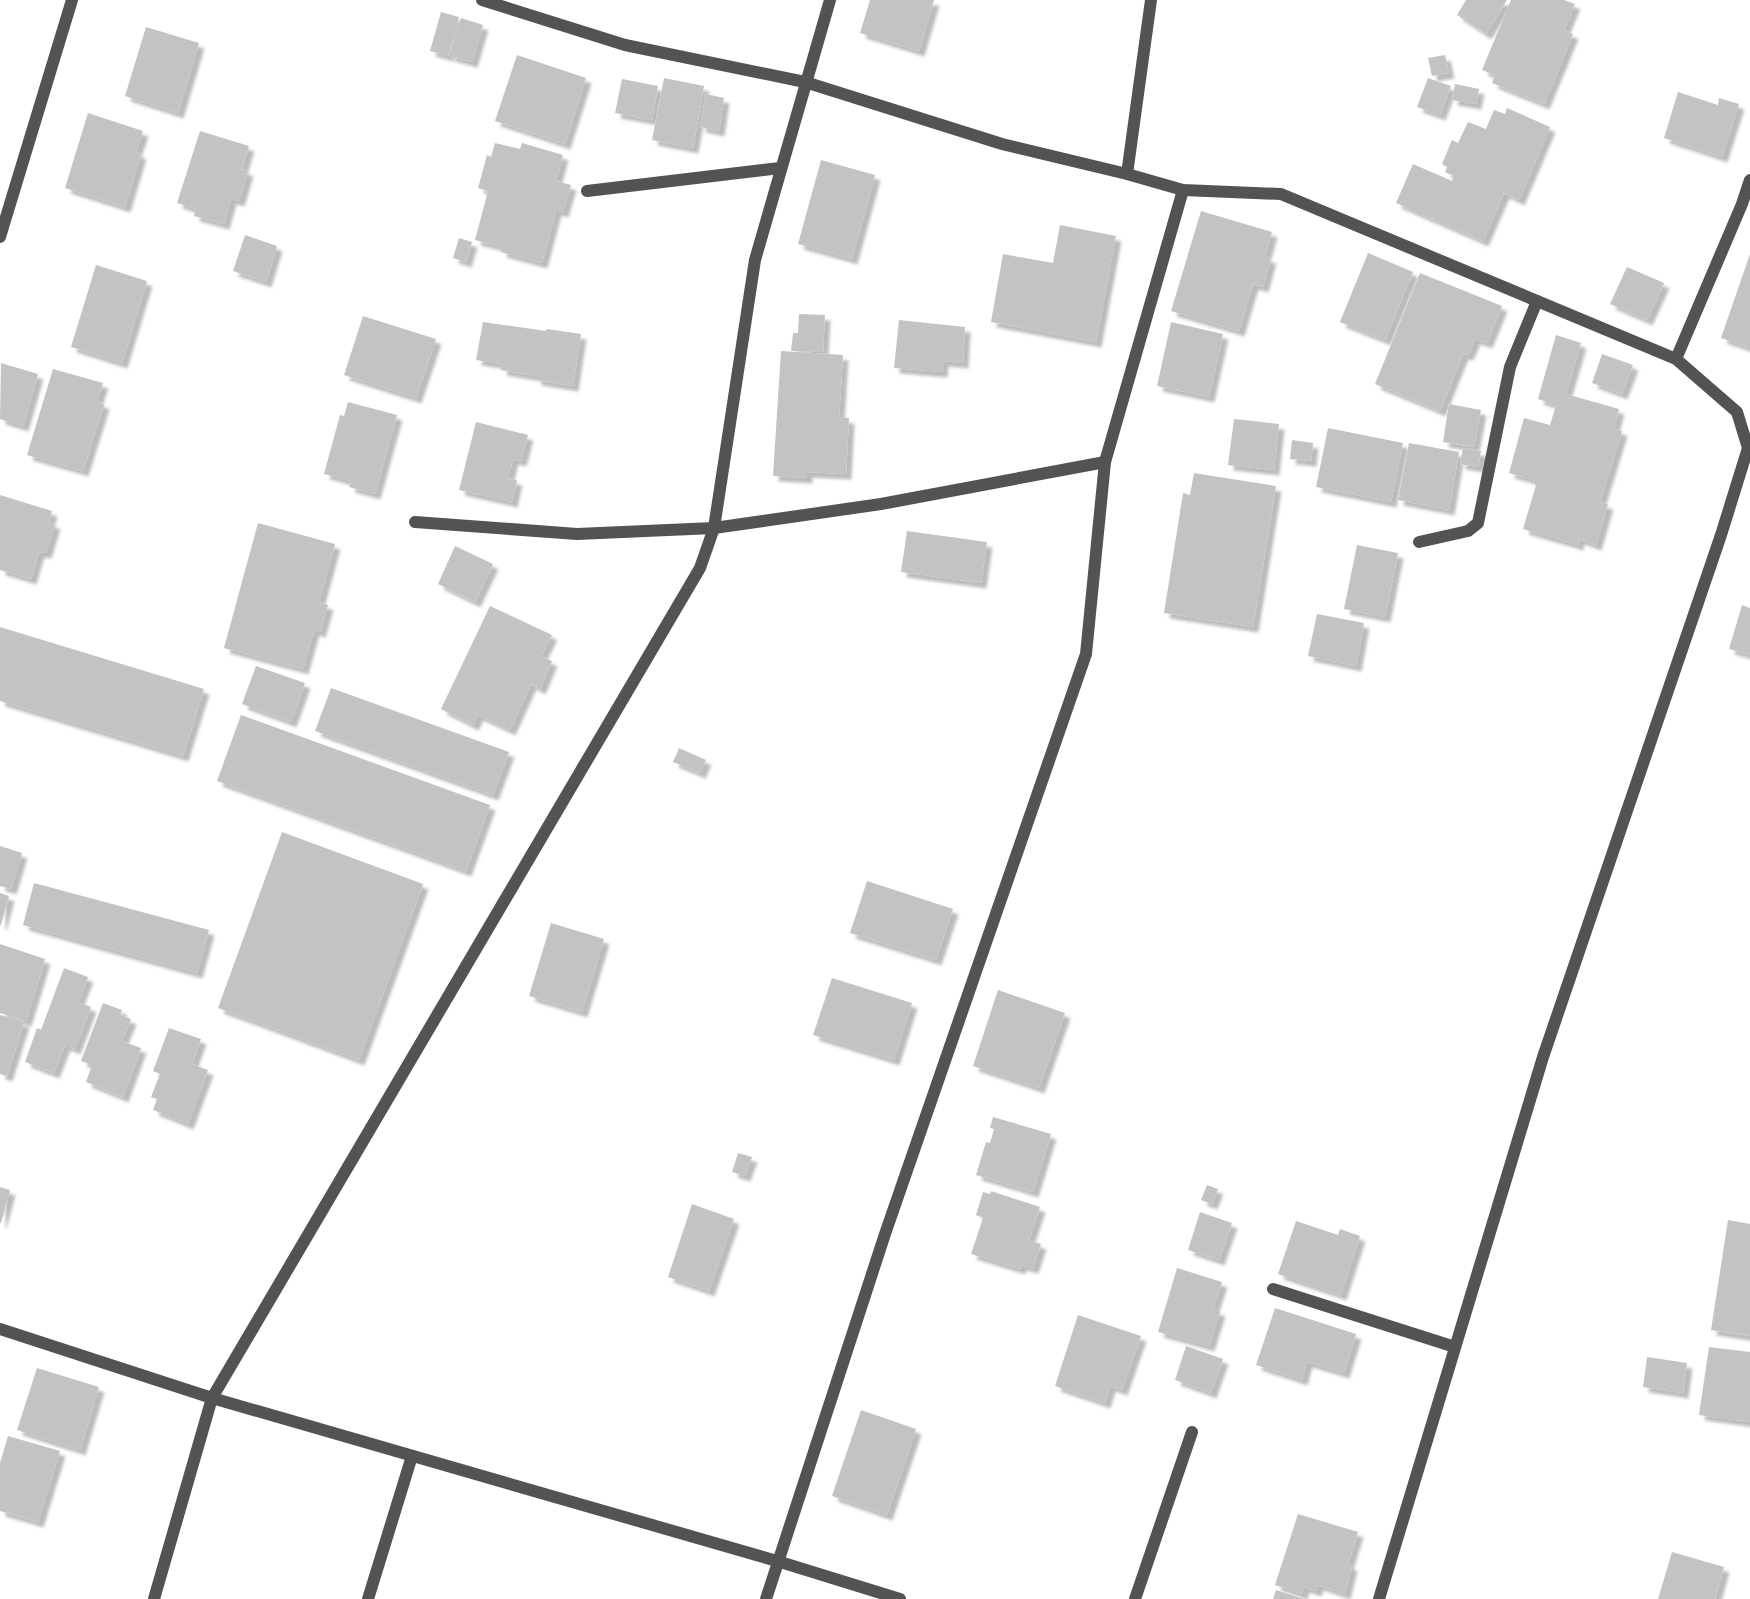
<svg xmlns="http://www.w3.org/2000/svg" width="1750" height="1599" font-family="'Public Sans',sans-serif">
	<defs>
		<filter id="shadow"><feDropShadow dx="5.5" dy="5.5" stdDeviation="1.5" flood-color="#0004"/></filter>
	</defs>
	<rect width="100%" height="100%" fill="#fff"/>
	<!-- building -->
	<g fill="#c3c3c3" filter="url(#shadow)">
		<path d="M870,0H934L919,51L860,33Z"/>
		<path d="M1466,0H1507L1486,34L1457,15Z"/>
		<path d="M1511,0H1564L1575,4L1564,30L1573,34L1544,104L1492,83L1495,75L1482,70Z"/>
		<path d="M441,12L459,17L448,56L430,51Z"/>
		<path d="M461,18L483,25L472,62L449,56Z"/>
		<path d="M146,27L199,43L178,113L125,96Z"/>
		<path d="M517,55L586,78L565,144L495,121Z"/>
		<path d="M1445,55L1449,73L1432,76L1428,58Z"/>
		<path d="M664,78L704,86L693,148L652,140Z"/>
		<path d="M1428,78L1451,86L1440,115L1417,107Z"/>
		<path d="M622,79L658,86L652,120L615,113Z"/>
		<path d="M1455,84L1479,89L1476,104L1452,100Z"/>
		<path d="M1678,92L1718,105L1719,98L1739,104L1722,157L1664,138Z"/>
		<path d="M706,94L724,98L719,131L700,127Z"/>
		<path d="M1507,108L1550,127L1519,200L1504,193L1483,241L1396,203L1413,164L1452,181L1454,176L1445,172L1447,167L1442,164L1452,140L1458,143L1468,122L1486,129L1494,110L1505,114Z"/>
		<path d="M88,113L143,131L136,152L141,154L125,207L65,188Z"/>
		<path d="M200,131L249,146L242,169L248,171L239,201L231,199L224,224L194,216L196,209L177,203Z"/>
		<path d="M495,143L520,149L522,143L563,155L556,181L571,185L563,212L556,210L542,263L501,252L502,247L475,240L488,191L478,188L487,155L491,157Z"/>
		<path d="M821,160L875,175L852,259L798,244Z"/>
		<path d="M1201,211L1272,232L1265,257L1271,258L1263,287L1253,284L1239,331L1171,311Z"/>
		<path d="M1060,225L1116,236L1096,342L991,322L1003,254L1053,263Z"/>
		<path d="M245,235L277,246L266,282L233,271Z"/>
		<path d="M459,238L472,242L466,262L453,258Z"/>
		<path d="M1368,253L1413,272L1385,340L1340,322Z"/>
		<path d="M1750,254V348L1721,338Z"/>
		<path d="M96,265L147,281L122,363L71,347Z"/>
		<path d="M1627,267L1664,283L1647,320L1610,304Z"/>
		<path d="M1420,273L1502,306L1487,343L1475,339L1468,355L1463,354L1440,411L1375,384Z"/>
		<path d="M799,314L825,315L823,352L791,351L793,333H798Z"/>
		<path d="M363,316L436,339L416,398L344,375Z"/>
		<path d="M899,320L965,327L963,363L943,361L942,372L894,368Z"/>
		<path d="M483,322L546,331L547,329L581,334L573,386L536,380V376L501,370L502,364L476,360Z"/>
		<path d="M1171,322L1223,334L1209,397L1157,386Z"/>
		<path d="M1556,335L1581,343L1566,394L1619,409L1614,428L1622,431L1600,502L1608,504L1596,545L1579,539L1578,545L1523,529L1536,485L1533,483L1534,480L1509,473L1524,418L1550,425L1556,405L1538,399Z"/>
		<path d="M781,351L843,355L839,417L849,418L846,474L807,472V478L773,476Z"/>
		<path d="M1602,354L1633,365L1622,394L1592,383Z"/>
		<path d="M1,363L38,374L23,426L0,419Z"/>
		<path d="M53,369L103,383L97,401L104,404L83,471L27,455Z"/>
		<path d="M348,402L397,415L375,494L349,487L351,481L324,474L340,415L344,416Z"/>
		<path d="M1449,404L1481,410L1474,447L1443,442Z"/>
		<path d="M1234,419L1279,424L1274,470L1228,465Z"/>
		<path d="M476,422L528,435L521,461L513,459L508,478L517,480L512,502L459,490Z"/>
		<path d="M1328,428L1403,443L1391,502L1316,487Z"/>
		<path d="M1292,440L1313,443L1311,461L1290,459Z"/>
		<path d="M1409,443L1459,452L1449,510L1398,500Z"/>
		<path d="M1463,448L1481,451L1478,467L1460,464Z"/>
		<path d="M1194,473L1276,486L1253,627L1164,613L1183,493L1190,495Z"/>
		<path d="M0,495L52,511L49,522L55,524L46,553L39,552L31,579L0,570Z"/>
		<path d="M258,523L335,544L319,602L328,605L320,632L314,630L303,669L224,648Z"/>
		<path d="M907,531L987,542L981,583L901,572Z"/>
		<path d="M1357,545L1398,553L1385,617L1344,609Z"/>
		<path d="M455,546L493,564L475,602L438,584Z"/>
		<path d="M1742,605L1750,608V655L1729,649Z"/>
		<path d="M490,606L552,635L541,656L552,661L540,689L531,684L510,730L478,715L473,725L441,709Z"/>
		<path d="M1317,614L1364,623L1356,666L1308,656Z"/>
		<path d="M0,627L204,689L183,756L0,701Z"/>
		<path d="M256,666L305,683L291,722L242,704Z"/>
		<path d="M331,688L509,752L493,795L315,731Z"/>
		<path d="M241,715L490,805L466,871L217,781Z"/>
		<path d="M679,748L706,760L700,773L673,762Z"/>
		<path d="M282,832L423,884L359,1060L218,1008Z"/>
		<path d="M0,846L22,853L11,889L0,886Z"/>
		<path d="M867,881L953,909L936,960L850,933Z"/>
		<path d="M34,883L209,930L197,973L23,925Z"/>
		<path d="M0,893L9,896L1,925H0Z"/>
		<path d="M551,923L604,939L582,1012L529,996Z"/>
		<path d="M0,944L45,959L26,1021L0,1013Z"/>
		<path d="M64,968L88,977L78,1002L91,1007L75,1049L65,1045L54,1073L25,1062L37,1028L41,1030Z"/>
		<path d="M832,978L912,1003L894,1060L813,1035Z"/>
		<path d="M998,990L1065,1013L1039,1088L973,1066Z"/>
		<path d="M103,1003L122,1010L120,1015L131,1019L122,1041L141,1048L123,1097L86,1082L92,1065L81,1061Z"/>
		<path d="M0,1015L24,1022L7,1076L0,1074Z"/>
		<path d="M169,1028L201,1039L192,1064L208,1070L188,1124L153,1110L157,1099L151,1097L160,1074L153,1071Z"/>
		<path d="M993,1117L1051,1134L1033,1192L976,1175L986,1142L990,1143L994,1129L990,1128Z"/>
		<path d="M738,1153L752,1157L745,1176L732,1172Z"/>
		<path d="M1207,1185L1218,1189L1212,1204L1201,1200Z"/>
		<path d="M0,1187L10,1190L1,1223H0Z"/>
		<path d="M991,1191L1040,1207L1029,1240L1041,1244L1033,1268L1021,1265L1020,1269L971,1254L983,1218L976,1215L983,1192L990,1194Z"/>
		<path d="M692,1204L734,1219L709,1291L668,1277Z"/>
		<path d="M1200,1212L1232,1223L1219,1260L1188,1250Z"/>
		<path d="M1728,1220L1750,1224V1336L1711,1330Z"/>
		<path d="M1296,1221L1338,1235L1340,1229L1360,1236L1341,1295L1278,1274Z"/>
		<path d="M1177,1268L1222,1282L1213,1309L1220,1311L1209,1346L1158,1332Z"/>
		<path d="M1275,1308L1356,1334L1344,1373L1307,1362L1302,1380L1256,1365Z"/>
		<path d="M1078,1315L1141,1336L1122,1390L1110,1386L1105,1403L1055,1386Z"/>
		<path d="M1186,1346L1223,1359L1211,1393L1175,1380Z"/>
		<path d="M1709,1347L1750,1352V1422L1699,1415Z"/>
		<path d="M1647,1357L1687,1363L1683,1393L1643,1387Z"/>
		<path d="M37,1368L99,1387L80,1450L17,1430Z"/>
		<path d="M861,1410L916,1429L887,1515L832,1496Z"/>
		<path d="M8,1436L60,1451L38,1522L0,1511V1463Z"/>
		<path d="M1298,1514L1358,1532L1348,1564L1352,1566L1345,1594L1318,1585L1316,1591L1304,1587L1302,1594L1275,1585Z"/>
		<path d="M1672,1552L1724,1567L1715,1599H1658Z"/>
		<path d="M1276,1590L1304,1599H1273Z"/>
	</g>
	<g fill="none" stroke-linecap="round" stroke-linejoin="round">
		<!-- service -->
		<g stroke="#535353" stroke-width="12">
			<path d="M1127,174L1151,0"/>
			<path d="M587,191L780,168"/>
			<path d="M415,522L577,534L714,528L881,504L1105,462"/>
			<path d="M1419,542L1468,531L1478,523L1510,367L1537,301"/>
			<path d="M1273,1289L1455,1347"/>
			<path d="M368,1599L412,1456"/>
			<path d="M1135,1599L1192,1432"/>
		</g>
		<!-- minor -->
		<g stroke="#535353" stroke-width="12">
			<path d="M482,0L625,45L805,82L1002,144L1127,174L1183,190L1281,194L1676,359L1737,412L1748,448L1721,535L1543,1057L1379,1599"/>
			<path d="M0,237L72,0"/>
			<path d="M1676,359L1742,204L1750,180"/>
			<path d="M0,1329L212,1398L777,1561L900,1599"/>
			<path d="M154,1599L212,1398L700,568L714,528L755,260L830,0"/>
			<path d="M766,1599L885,1234L1086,654L1105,462L1183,190"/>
		</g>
	</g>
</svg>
